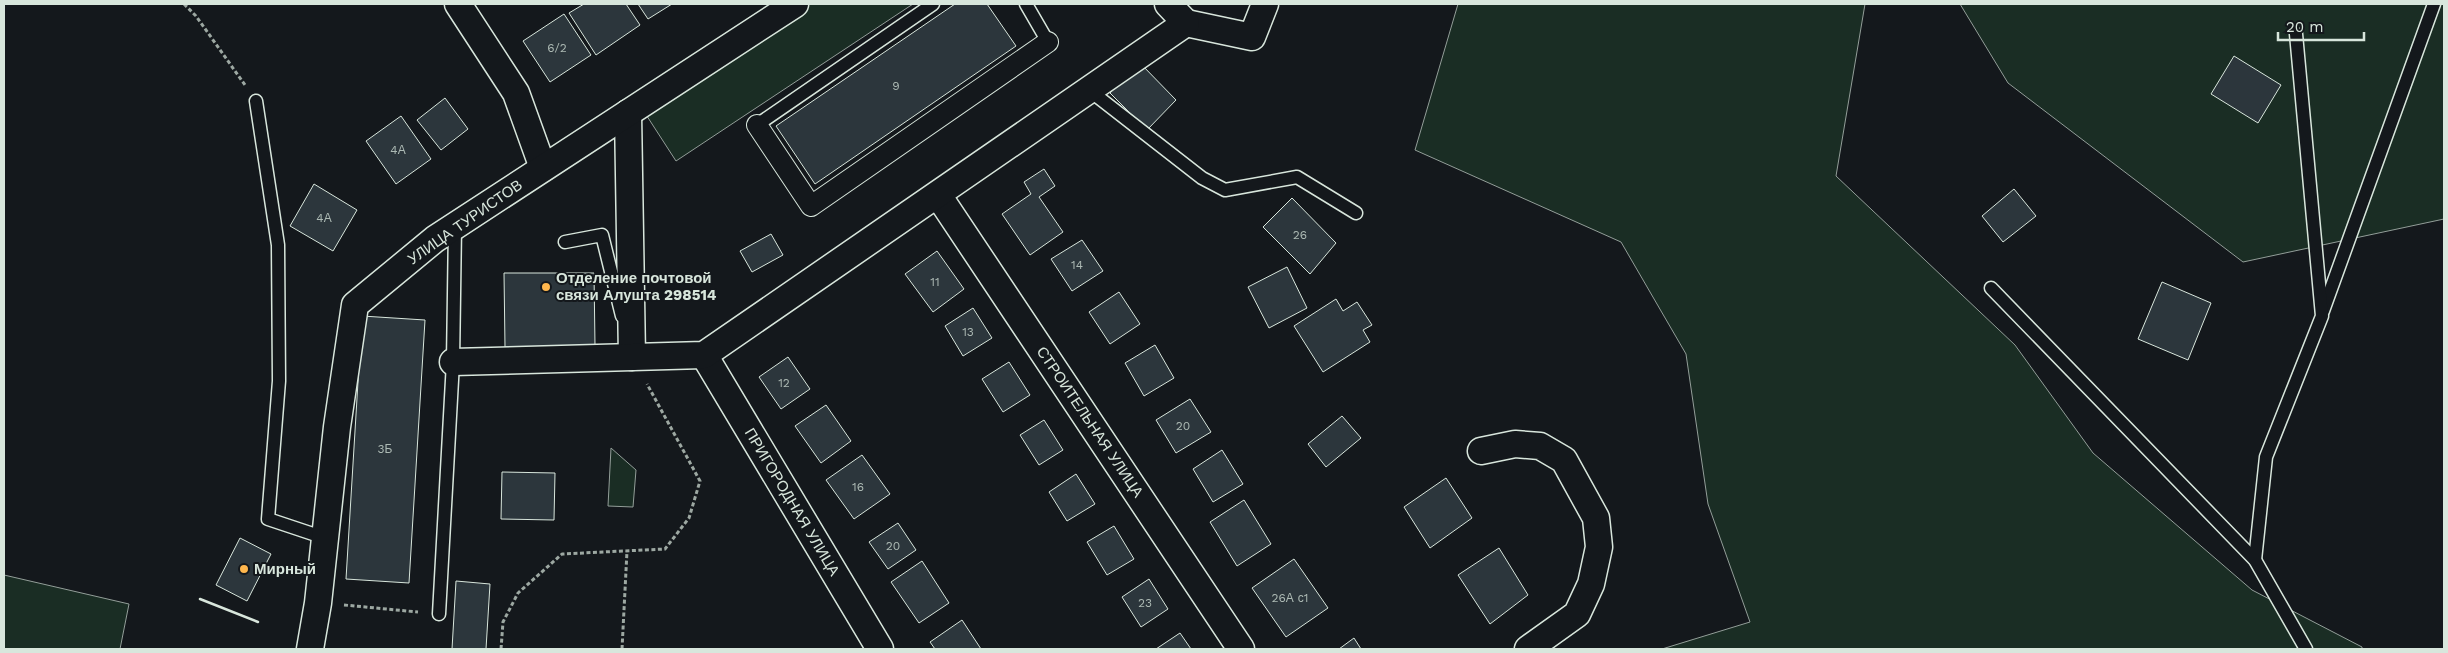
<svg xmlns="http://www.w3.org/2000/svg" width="2448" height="653" font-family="'Work Sans',sans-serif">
	<rect width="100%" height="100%" fill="#14181c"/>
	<!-- green -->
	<g fill="#1a2d24" stroke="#939e99">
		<path d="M806,4H913L676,161L643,110Z"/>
		<path d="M1458,4H1865L1836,176L2015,345L2093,453L2252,590L2362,647V649H1662L1750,622L1708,504L1686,354L1621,242L1415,150Z"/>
		<path d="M1960,4H2444V219L2243,262L2008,83Z"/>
		<path d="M611,448L636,470L633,507L608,506Z"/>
		<path d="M4,575L129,604L120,649H4Z"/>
	</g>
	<!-- building -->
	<g fill="#2c363c" stroke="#d8e6dc">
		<path d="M584,4H626L640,25L596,55L569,13Z"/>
		<path d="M638,4H672L648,19Z"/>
		<path d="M955,4H987L1016,46L815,184L776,126Z"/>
		<path d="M564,14L591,55L550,82L523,41Z"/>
		<path d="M2234,56L2281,85L2258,123L2211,94Z"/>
		<path d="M1140,63L1176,100L1147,130L1110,93Z"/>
		<path d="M445,98L468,129L441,150L417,120Z"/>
		<path d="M401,116L431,159L396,184L366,141Z"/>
		<path d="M1044,169L1055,186L1039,197L1063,232L1030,255L1002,214L1031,194L1024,182Z"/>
		<path d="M314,184L357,210L333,251L290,226Z"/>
		<path d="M2014,189L2036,216L2003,242L1982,216Z"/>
		<path d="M1292,198L1336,243L1310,274L1263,227Z"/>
		<path d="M771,234L783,255L752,272L740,251Z"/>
		<path d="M1082,240L1103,271L1072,291L1051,259Z"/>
		<path d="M937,251L964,289L933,312L905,274Z"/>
		<path d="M1287,267L1307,308L1269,328L1248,287Z"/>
		<path d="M504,273H594L595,346L505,347Z"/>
		<path d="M2162,282L2211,303L2188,360L2138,339Z"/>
		<path d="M1119,292L1140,324L1110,344L1089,312Z"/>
		<path d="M1336,299L1343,311L1357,302L1372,325L1363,330L1370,342L1323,372L1294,326Z"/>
		<path d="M973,308L992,338L963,356L945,326Z"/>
		<path d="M362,316L425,320L409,583L346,579Z"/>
		<path d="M1155,345L1174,378L1144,396L1125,363Z"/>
		<path d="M788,357L810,389L781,409L759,377Z"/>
		<path d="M1009,362L1030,395L1003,412L982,379Z"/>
		<path d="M1190,399L1211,432L1176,453L1156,420Z"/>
		<path d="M826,405L851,441L821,463L795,426Z"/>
		<path d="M1342,416L1361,438L1326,467L1308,444Z"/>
		<path d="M1044,420L1063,450L1039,465L1020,435Z"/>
		<path d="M1222,450L1243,484L1213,502L1193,469Z"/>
		<path d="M862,455L890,494L854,519L826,480Z"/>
		<path d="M502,472L555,473L554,520L501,519Z"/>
		<path d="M1076,474L1095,504L1067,521L1049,492Z"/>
		<path d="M1446,478L1472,518L1430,548L1404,507Z"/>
		<path d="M1244,500L1271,544L1237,566L1210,522Z"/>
		<path d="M898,523L916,550L888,569L869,542Z"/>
		<path d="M1114,526L1134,559L1107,575L1087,542Z"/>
		<path d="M240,538L271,554L247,601L216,585Z"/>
		<path d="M1499,548L1528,595L1490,624L1458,575Z"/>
		<path d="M1294,559L1328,608L1286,637L1252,588Z"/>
		<path d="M922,561L949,603L919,623L891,582Z"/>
		<path d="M1149,579L1168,609L1141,627L1122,597Z"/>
		<path d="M456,581L490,584L486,649H452Z"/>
		<path d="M962,620L981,649H935L930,642Z"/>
		<path d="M1180,633L1191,649H1156Z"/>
		<path d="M1354,638L1361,649H1339Z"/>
	</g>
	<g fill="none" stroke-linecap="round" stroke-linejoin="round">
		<defs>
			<g id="service">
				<path d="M1026,4L1048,42"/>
				<path d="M1089,90L1202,178L1225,190L1297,177L1356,213"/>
				<path d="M256,101L278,245L279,381L268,519L325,538"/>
				<path d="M757,125L933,4"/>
				<path d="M565,242L602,235L622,316"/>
				<path d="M1991,288L2255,560L2306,649"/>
				<path d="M2323,311L2434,4"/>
				<path d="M2255,560L2266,457L2322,316L2296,34"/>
				<path d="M439,614L453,362L455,226"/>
			</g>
			<path id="pedestrian" d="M757,125L811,206L1048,42"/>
			<g id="minor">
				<path d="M458,4L516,93L543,168"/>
				<path d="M1186,23L1252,37L1265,4"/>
				<path d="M628,113L632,357"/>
				<path d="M938,195L1241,649"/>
				<path d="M704,355L880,649"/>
				<path d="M453,362L704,355L1186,23L1168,4"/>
				<path d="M1481,451L1515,444L1540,446L1564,460L1596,518L1599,547L1591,584L1577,614L1528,649"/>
				<path d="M310,649L318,603L337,427L355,305L435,239L795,4"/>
			</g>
		</defs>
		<!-- service casing -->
		<use href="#service" stroke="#d8e6dc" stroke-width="15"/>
		<!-- pedestrian casing -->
		<use href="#pedestrian" stroke="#d8e6dc" stroke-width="22"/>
		<!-- minor casing -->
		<use href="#minor" stroke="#d8e6dc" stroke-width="29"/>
		<!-- path -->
		<g stroke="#9da8a2" stroke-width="3" stroke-dasharray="4 2.5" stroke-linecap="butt">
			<path d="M184,4L196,16L245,85"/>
			<path d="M344,605L418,612"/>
			<path d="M501,649L503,622L518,593L562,554L665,549L689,518L700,481L647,384"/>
			<path d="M622,649L627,551"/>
		</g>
		<!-- service -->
		<use href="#service" stroke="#14181c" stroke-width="12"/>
		<!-- pedestrian -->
		<use href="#pedestrian" stroke="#14181c" stroke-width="20"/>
		<!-- minor -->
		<use href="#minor" stroke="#14181c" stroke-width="26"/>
		<!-- wall -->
		<path stroke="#d8e6dc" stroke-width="2.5" d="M200,599L258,622"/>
	</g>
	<!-- markers -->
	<g fill="#ffb74d" stroke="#14181c" stroke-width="2">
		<circle cx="546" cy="287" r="5"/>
		<circle cx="244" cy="569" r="5"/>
	</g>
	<g text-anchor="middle" stroke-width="4" stroke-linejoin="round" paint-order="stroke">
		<!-- number labels -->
		<g font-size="12" fill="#adbab4">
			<text x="557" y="52">6/2</text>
			<text x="896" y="90">9</text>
			<text x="398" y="154">4А</text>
			<text x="324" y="222">4А</text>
			<text x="1300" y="239">26</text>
			<text x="1077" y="269">14</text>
			<text x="935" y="286">11</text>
			<text x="968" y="336">13</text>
			<text x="784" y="387">12</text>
			<text x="1183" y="430">20</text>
			<text x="385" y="453">3Б</text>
			<text x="858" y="491">16</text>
			<text x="893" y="550">20</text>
			<text x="1290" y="602">26А с1</text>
			<text x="1145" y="607">23</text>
		</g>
		<!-- street labels -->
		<g font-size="15" fill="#d8e6dc" stroke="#14181c">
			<text transform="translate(465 222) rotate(-35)" y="5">УЛИЦА ТУРИСТОВ</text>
			<text transform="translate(1090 422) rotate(56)" y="5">СТРОИТЕЛЬНАЯ УЛИЦА</text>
			<text transform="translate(792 502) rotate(59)" y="5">ПРИГОРОДНАЯ УЛИЦА</text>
		</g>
		<!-- poi labels -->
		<g font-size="15" font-weight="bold" fill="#d8e6dc" stroke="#14181c" text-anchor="start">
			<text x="556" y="283">Отделение почтовой<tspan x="556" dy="17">связи Алушта 298514</tspan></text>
			<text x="254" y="574">Мирный</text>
		</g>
	</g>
	<!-- border -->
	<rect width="2448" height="653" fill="none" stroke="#d8e6dc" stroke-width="10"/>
	<!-- scale -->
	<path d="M2278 32v8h86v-8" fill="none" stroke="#d8e6dc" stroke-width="2.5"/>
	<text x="2286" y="32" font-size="15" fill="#d8e6dc" stroke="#14181c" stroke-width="4" paint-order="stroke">20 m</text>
</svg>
